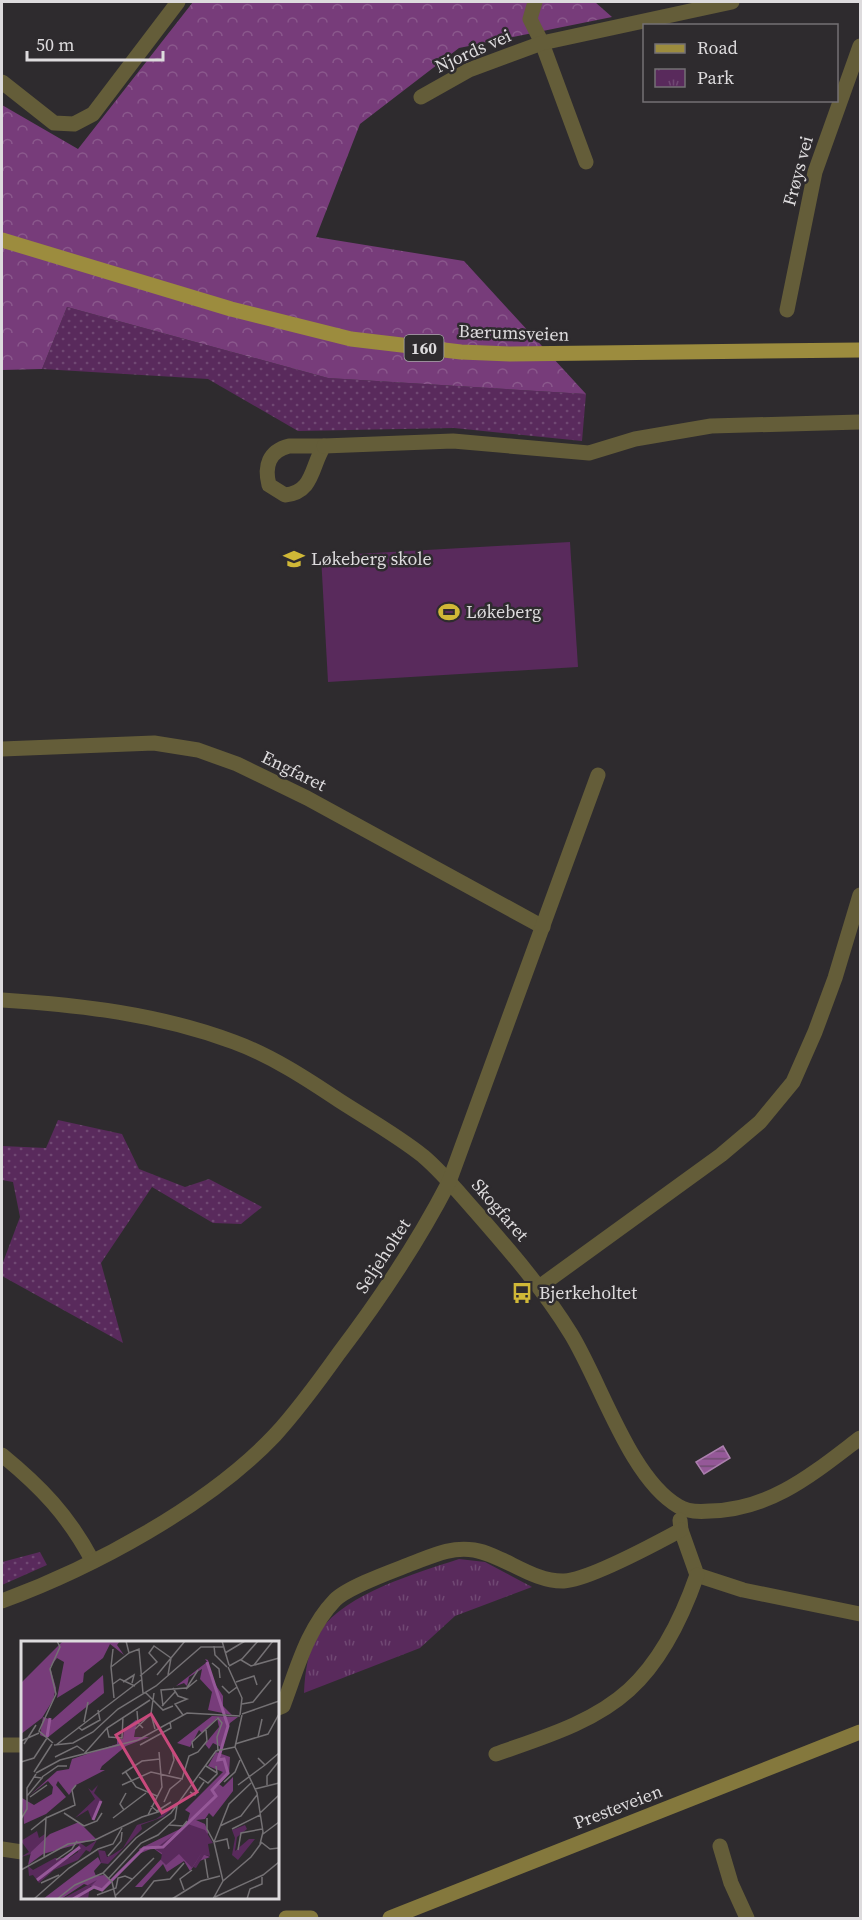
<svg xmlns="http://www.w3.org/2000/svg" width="862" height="1920" font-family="'Source Serif 4',serif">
	<defs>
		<pattern id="grass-dots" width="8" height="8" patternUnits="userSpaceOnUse" patternTransform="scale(1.5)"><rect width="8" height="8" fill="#592a5c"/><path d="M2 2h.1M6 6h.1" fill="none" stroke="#704873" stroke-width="1.8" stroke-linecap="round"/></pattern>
		<pattern id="forest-crowns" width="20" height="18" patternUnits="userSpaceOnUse" patternTransform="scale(1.5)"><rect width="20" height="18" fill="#773c7a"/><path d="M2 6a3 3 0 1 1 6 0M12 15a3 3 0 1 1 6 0" fill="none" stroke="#8a588c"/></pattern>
		<pattern id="park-tufts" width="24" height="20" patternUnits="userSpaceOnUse" patternTransform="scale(1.5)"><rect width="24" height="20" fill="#592a5c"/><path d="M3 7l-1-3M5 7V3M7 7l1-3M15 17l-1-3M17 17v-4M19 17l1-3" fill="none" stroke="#704873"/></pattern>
		<pattern id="water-rules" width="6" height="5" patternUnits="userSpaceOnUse" patternTransform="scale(1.5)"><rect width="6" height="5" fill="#955898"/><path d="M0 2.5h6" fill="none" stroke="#704e71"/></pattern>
	</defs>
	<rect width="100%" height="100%" fill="#2e2b2e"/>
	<!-- grass -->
	<g fill="url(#grass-dots)">
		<path d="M67,307L328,378L586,394L582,441L454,428L298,431L208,379L42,369Z"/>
		<path d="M58,1120L122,1134L139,1169L185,1187L209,1179L262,1207L241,1224L213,1223L152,1187L101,1263L123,1343L2,1276V1265L20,1217L13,1182L2,1180V1146L46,1148Z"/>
		<path d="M40,1552L47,1565L2,1585V1562Z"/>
	</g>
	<!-- forest -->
	<path fill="url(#forest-crowns)" d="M193,2H595L612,17L459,48L360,124L316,237L464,261L586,394L328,378L67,307L42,369L2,370V105L78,149Z"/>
	<!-- park -->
	<path fill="url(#park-tufts)" d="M459,1559L485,1562L532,1587L455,1616L420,1648L304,1693C305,1671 308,1649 320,1631C346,1593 417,1573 459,1559Z"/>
	<!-- pitch -->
	<path fill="#592a5c" d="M570,542L578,667L328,682L321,556Z"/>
	<!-- water -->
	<path fill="url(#water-rules)" stroke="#ab7fad" stroke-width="1.5" d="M723,1446L730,1458L704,1474L696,1462Z"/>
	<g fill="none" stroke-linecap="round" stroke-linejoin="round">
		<!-- street -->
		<g stroke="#645d39" stroke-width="15">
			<path d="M535,2L530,19L542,43L586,162"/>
			<path d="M2,82L54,123L74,124L93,114L178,2"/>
			<path d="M421,97L469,70L542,43L732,2"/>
			<path d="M787,310L815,172L860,46"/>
			<path d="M289,446H324C311,466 314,492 285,495L269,485C264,466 269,451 289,446Z"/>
			<path d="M324,446L453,441L589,453L635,439L711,426L860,422"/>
			<path d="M2,749L154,743L198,750L237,764L307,798L543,927"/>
			<path d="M2,1000C81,1005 159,1014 234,1042C272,1056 307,1079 340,1101C368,1119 398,1136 423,1156C443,1173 459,1193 476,1212C510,1251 544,1290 571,1334C601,1383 630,1478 678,1506C687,1512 699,1512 710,1511C771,1510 814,1473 860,1438"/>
			<path d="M539,1287L721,1155L760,1122L793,1082L815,1032L835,978L860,895"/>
			<path d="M2,1455C41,1487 68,1515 92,1560"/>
			<path d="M680,1520L681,1530L697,1575L743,1590L860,1614"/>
			<path d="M2,1601C92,1568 208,1506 275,1435C298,1410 319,1381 339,1353C380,1299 418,1242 449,1182L598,775"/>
			<path d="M278,1708L283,1706C297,1669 307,1629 335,1600C348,1587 390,1572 408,1565C430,1557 450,1546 474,1550C504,1555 532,1582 564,1581C589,1580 657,1543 681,1530"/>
			<path d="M2,1745H22"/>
			<path d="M496,1754C541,1738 593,1723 629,1690C661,1661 683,1615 697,1575"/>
			<path d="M720,1846L731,1883L747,1918"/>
			<path d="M2,1849L22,1852"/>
		</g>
		<!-- secondary -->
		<g stroke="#84783d" stroke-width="15">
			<path d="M286,1918H311"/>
			<path d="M390,1918L860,1732"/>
		</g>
		<!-- primary -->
		<path stroke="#9c8c3e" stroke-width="15" d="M2,240L231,309L351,339L461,352L510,354L860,350"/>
	</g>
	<!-- icons -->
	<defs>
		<symbol id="school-bare" viewBox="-9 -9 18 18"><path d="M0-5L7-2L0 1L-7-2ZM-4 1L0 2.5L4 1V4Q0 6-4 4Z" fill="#d0b837" stroke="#2e2b2e" stroke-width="2.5" paint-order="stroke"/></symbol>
		<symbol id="stadium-bare" viewBox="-9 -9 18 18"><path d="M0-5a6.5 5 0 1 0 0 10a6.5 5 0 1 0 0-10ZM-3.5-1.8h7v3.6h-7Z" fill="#d0b837" stroke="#2e2b2e" stroke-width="2.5" paint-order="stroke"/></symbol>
		<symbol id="bus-bare" viewBox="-9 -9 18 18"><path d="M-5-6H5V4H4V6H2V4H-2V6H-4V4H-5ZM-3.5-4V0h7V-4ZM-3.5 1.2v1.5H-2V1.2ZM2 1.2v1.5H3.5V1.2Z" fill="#d0b837" stroke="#2e2b2e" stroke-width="2.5" paint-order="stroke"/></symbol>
	</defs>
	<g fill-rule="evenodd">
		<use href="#school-bare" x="279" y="544" width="30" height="30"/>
		<use href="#stadium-bare" x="434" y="597" width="30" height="30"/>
		<use href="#bus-bare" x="507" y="1278" width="30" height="30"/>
	</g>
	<g text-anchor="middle" stroke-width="5" stroke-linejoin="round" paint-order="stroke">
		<!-- shield labels -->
		<rect fill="#2e2b2e" stroke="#a8a6a8" stroke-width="1.5" x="404.5" y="335" width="39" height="26" rx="4.5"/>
		<g font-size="16" font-weight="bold" fill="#dddbdd">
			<text x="424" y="354">160</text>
		</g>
		<!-- street labels -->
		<g font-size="18" fill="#dddbdd" stroke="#2e2b2e">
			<text transform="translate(473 51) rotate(-24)" y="6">Njords vei</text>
			<text transform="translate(798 171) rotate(-75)" y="6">Frøys vei</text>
			<text transform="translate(514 333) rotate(2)" y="6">Bærumsveien</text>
			<text transform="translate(294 771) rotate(26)" y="6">Engfaret</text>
			<text transform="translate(500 1210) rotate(49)" y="6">Skogfaret</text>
			<text transform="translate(383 1256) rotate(-57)" y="6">Seljeholtet</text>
			<text transform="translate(618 1807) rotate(-21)" y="6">Presteveien</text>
		</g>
		<!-- poi labels -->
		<g font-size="18" fill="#dddbdd" stroke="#2e2b2e" text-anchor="start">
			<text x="311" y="565">Løkeberg skole</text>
			<text x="466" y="618">Løkeberg</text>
			<text x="539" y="1299">Bjerkeholtet</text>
		</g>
	</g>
	<!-- overview -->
	<g transform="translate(21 1641)">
		<rect width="258" height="258" fill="#2e2b2e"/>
		<path d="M77,144L73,152L81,160L74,178L78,165L71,179L67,169L54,177L74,158L67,147L71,150ZM154,165L142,176L120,184L121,188L87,223L80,222L77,209L84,210L86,216L91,214L102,207L116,184L135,178ZM224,184L226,188L216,196L214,210L228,198H234L217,219L211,214L214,197L211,189ZM16,190L18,197L24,193V200L10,213L0,216L8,211L0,200ZM76,199L69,211L65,209L57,219L33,229L18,242L12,234L8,235L7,225L12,229L34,217H48L57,211L58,201L65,206Z" fill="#592a5c"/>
		<path d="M42,0H99L96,4L103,14L89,3L82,17L63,32L62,41L36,57L43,21L36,17L29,26L35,47L32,59L21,77L0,93V42ZM184,18L187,19L190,37L202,55V65L211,74L187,69L191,51L179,38L181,28L168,36L166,45L163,42L155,45L186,21ZM82,34L83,52L26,97L19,94L22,76L31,79ZM191,75L217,76L209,82L200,106L192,102L188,108L184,103L198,86L196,77L181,92L178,89L169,106L156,102ZM115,79L120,80L115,85L113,96H128L105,105L81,125L79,129H84L55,144L48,154L37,140L35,144L45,156L25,173L3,183L1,157L13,164L31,153L32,146L27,140L9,154L36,130L48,128L51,118L96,103V98H102L103,88ZM195,111L209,116L208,133L198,143L202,146L212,136V150L192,176L188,172L184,178L175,179L184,183L187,191L182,213L189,216L176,221L169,230L163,220L146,231L142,223L121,246H114L143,215L132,207L120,212L118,208L165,185L169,172L164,169L202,131L187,125ZM58,181L75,198L22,213L7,224L10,211L29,193ZM77,216L80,222L73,230L75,235L83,234L90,240L81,249L63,243L40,258H22Z" fill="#773c7a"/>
		<path d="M76,239L69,246L67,258H41Z" fill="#592a5c"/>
		<path d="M167,183L184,189L192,202L187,203L189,215L183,214L175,227L172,226L183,208L171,227L158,213L145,224L140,219L141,212L134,208Z" fill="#592a5c"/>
		<path fill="none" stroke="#955898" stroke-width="3" d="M26,96L29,77M72,179L80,160M16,239L59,206M52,258L73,246L81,249L123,207L142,206L195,155L191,149L207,132L203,118L197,119L207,85L186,21"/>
		<path fill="none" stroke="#747174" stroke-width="1.5" d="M105,0L108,12L118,8L122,52M201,0L208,24M193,5L194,14L206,26M204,12L224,0M220,19L230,25L258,17M191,22L198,28L199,37M233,24L252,0M208,25L221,18L237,0M90,26L92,8M207,26L221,57L219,74M136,34L164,0M119,35L136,21L128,12L133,5L150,17L147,34M176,39L165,48L177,29M102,41L113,34L111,42M215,41L233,35L236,44M92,43L99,38L114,45M201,45L208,52L216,46M152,47L157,55L166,58L154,63L162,74M124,51L142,69L152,65M133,52L130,73L134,88M93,57L90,26L108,12M221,63L232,61L250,39M141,65L154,51M142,65L140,49L165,47M116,70L117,82L122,87M221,73L258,60M221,74L214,106L236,152L242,191L239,203M63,81L67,61M57,86L61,89L79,79L77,69M86,87L88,96L101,97L102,76M114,88L130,73M237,96L241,78M0,100L18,92M32,102L18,90L35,53L29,28L39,6L36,0M3,103L15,84M214,103L247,93L258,73M33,104L52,102L72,91L97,68L135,45L180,6H202M35,104L120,39M119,104L150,87L149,81M172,107L171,101L197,77L201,82L196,96L197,109M63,113L86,87L129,59M34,116L56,105L63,110M0,121L13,117L26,97M244,124L258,112M185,125L196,132L195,125M104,130L115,146L136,155M13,131L31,103M15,132L39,119L117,99L166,72L219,75M101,133L121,120L139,118M148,133L153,119L151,108M21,136L37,125H46M178,136L187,142L196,133M203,141L214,131L219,119M101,144L130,131L161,138L168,115L177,111L186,100L185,89M217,144L244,124L237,117M246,144V135L258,120M234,148L258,142M169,151L174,154L183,141M6,155L21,137L13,136M9,156L26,144M143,161L149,148L160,139M130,165L136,170L150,161M103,169L99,163L105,152M43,172L63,185M239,172L258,154M127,174L141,146L138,111M25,177L54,164L51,149L55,144M92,177L125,152M186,177V188L193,201M0,178L6,168V147L15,133M148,184L162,185L166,180M63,185L76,180L81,172M199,185L220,175L236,154M211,188L239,174M10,189L25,177L23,217M242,193L258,181M193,201L208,163L230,142M240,201L249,208L258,207M217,209L220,192L241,188M87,215L100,200L101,191M184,218L187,237M35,219L51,208L56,200M0,229L47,203L74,199L121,176L156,165L154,178L137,194L120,202L88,237M82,232L91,241L95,258M202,240L193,201L206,198L208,208M20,242L38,234M163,249L159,238L171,229M76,254L95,247L97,237L104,235L111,238M94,255L133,217M194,256L242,234L258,221M13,258L48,227L77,208L92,203L101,187M36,258L54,244L82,232L115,197L150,172L195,110L214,106M119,258L133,240L149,238L163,222M151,258L180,240L199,235M192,258L202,240L230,216L241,201M226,258L229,248L241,243V234"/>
		<path fill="#c9497c" fill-opacity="0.15" stroke="#c9497c" stroke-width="3" d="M130,73L176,151L141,172L95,94Z"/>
		<rect width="258" height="258" fill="none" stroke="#dddbdd" stroke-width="3"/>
	</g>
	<!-- border -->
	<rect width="862" height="1920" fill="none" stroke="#dddbdd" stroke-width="6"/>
	<!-- legend -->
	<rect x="643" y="24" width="195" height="78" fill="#2e2b2e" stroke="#747174" stroke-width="1.5"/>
	<rect x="655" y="44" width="30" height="9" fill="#9c8c3e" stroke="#747174" stroke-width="1.5"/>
	<text x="697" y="54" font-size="18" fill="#dddbdd">Road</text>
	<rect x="655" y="69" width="30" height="18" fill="url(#park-tufts)" stroke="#747174" stroke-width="1.5"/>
	<text x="697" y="84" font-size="18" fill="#dddbdd">Park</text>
	<!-- scale -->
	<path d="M27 51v9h136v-9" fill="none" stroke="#dddbdd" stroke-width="3"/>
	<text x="36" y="51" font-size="18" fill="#dddbdd" stroke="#2e2b2e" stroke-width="4.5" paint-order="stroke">50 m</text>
</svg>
